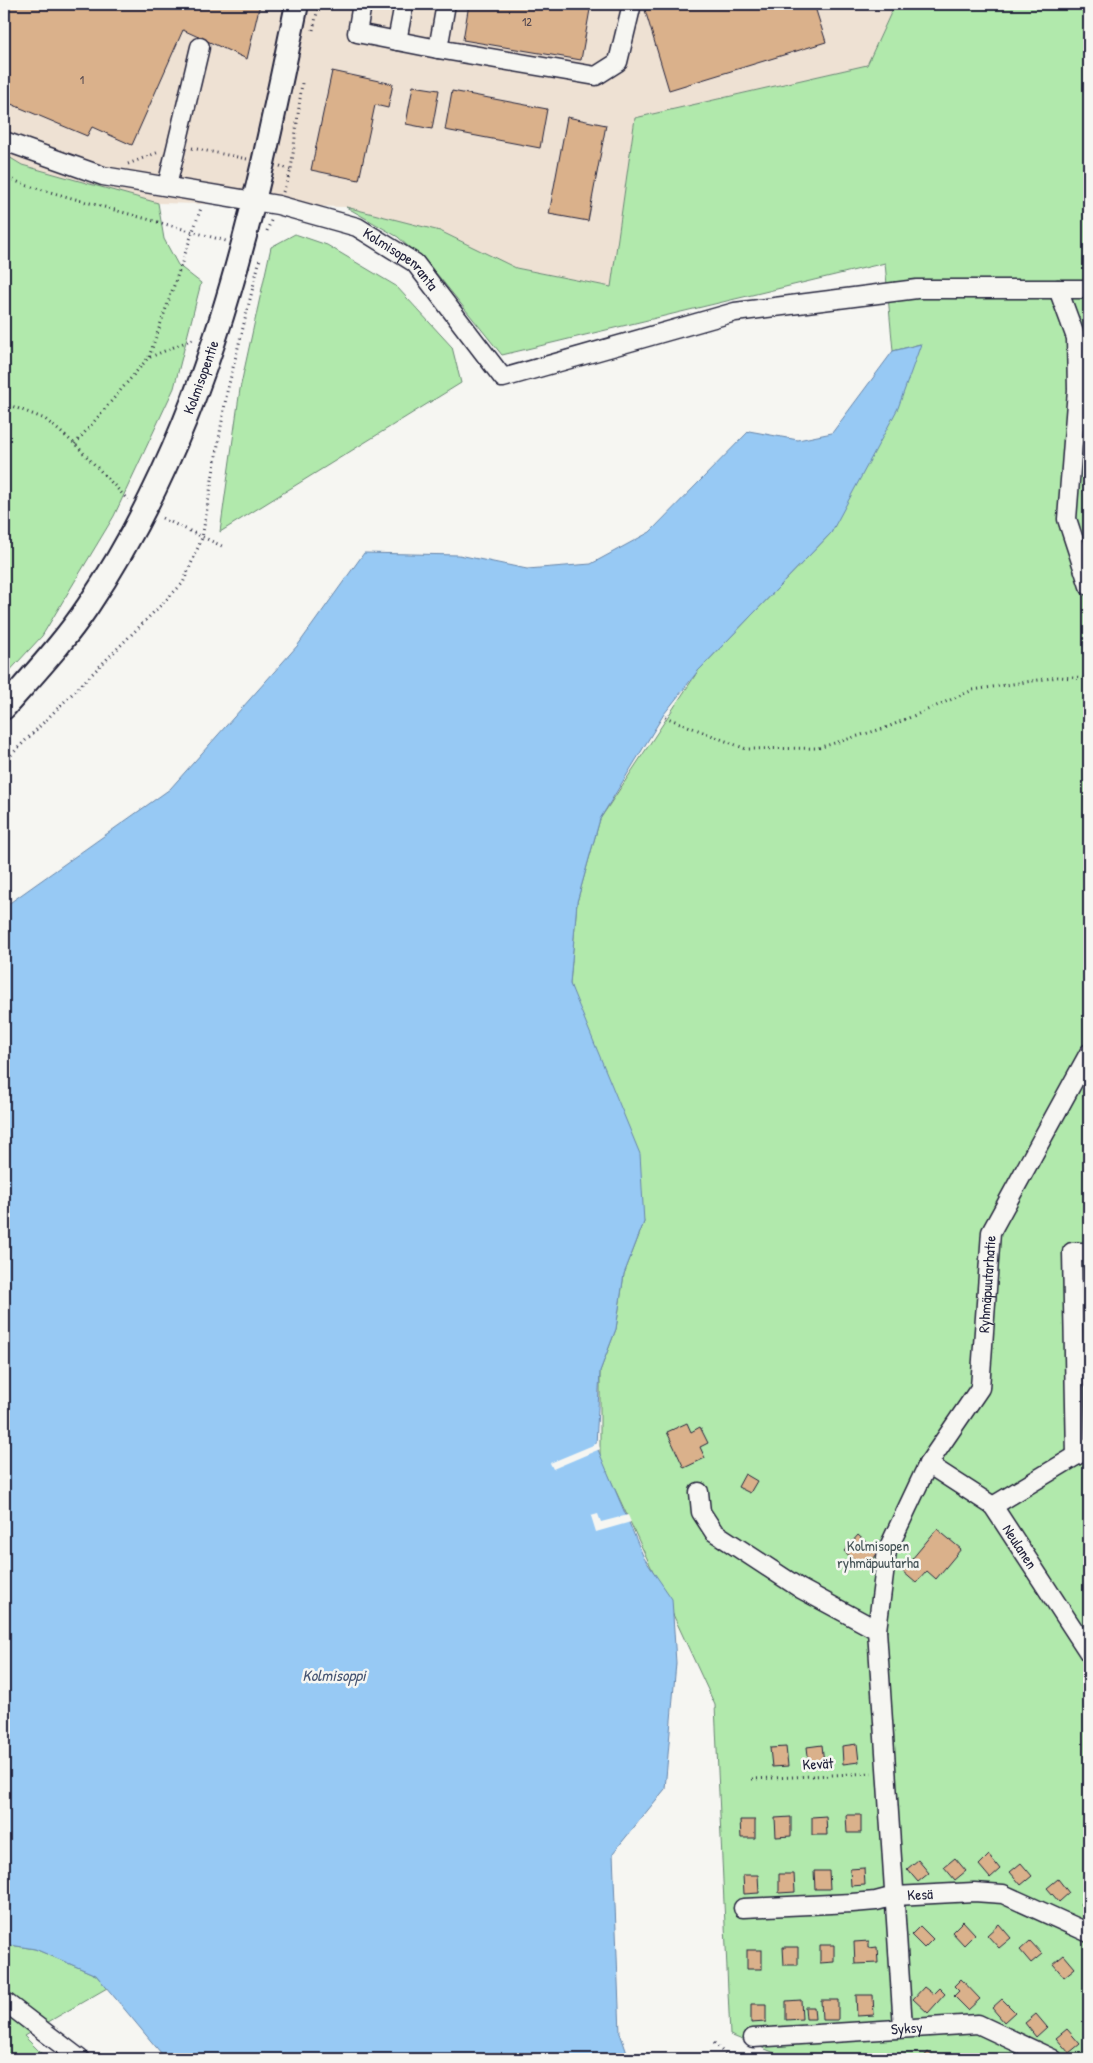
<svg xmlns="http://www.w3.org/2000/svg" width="1093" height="2063" font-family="'Patrick Hand',sans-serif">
	<rect width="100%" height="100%" fill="#f6f6f2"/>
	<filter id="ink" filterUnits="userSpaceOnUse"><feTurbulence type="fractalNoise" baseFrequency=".02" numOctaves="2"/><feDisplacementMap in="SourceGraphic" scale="10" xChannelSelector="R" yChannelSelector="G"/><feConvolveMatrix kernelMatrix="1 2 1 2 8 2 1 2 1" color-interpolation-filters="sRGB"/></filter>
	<g filter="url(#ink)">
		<!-- built -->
		<path fill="#eee1d3" d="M4,4H895L867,65L635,118L611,287L516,268L440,231L346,207L158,203L22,165L4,154Z"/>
		<!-- green -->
		<g fill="#b1e9ac" stroke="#6a8674">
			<path d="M895,4H1089V2059H790L730,2035L715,1705L600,1457V1371L616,1329L624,1274L644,1222L570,984L577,902L600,819L698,671L831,533L920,344L893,351L885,263L502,355L436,273L398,237L346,207L440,231L516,268L611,287L635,118L867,65Z"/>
			<path d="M4,154L22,165L158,203L164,239L178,265L201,283L174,388L114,516L42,636L4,677Z"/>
			<path d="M295,234L327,245L396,286L452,347L461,383L220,532L240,389L271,247Z"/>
			<path d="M4,1944L35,1949L96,1975L107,1988L24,2036L47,2059H4Z"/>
		</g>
		<!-- water -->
		<path fill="#97c9f4" stroke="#6886aa" d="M921,344L898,408L831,533L698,671L664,714L600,819L577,902L570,984L640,1154L644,1222L624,1274L616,1329L600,1371L596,1445L644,1558L672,1599L676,1663L665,1789L613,1853L620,2033L629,2059H166L96,1975L35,1949L4,1944V907L170,789L298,645L364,553L459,555L527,569L591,564L650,532L749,431L798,440L832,433L893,351Z"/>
		<!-- pier -->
		<g fill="#f6f6f2">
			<path d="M598,1443L600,1449L553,1469L550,1463Z"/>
			<path d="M598,1514L601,1522L628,1515L631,1522L596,1532L591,1516Z"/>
		</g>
		<!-- building -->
		<g fill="#dab18b" stroke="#22223b">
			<path d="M4,4H260L247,59L183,30L132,145L92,127L87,136L4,101Z"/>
			<path d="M469,4H591L581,60L463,40Z"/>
			<path d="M665,4H814L826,42L669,90L645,10Z"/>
			<path d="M332,71L393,84L388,108L375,105L359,180L311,170Z"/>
			<path d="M413,86L439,90L432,129L406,124Z"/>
			<path d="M452,91L547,109L540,148L445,130Z"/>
			<path d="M567,117L606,125L588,221L549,214Z"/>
			<path d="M687,1423L691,1432L700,1427L708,1443L700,1447L705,1458L684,1468L667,1432Z"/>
			<path d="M745,1474L757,1481L750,1493L738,1487Z"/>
			<path d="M937,1529L961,1549L936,1579L927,1571L916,1583L902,1571Z"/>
			<path d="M858,1535L878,1553L864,1569L844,1551Z"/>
			<path d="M857,1744L859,1762L843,1764L842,1746Z"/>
			<path d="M822,1745L824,1763L809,1765L807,1747Z"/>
			<path d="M786,1747L788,1766L772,1767L770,1748Z"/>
			<path d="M846,1815H861V1833H847Z"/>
			<path d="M826,1816L827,1835H812V1817Z"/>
			<path d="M791,1817V1836L776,1837L775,1818Z"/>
			<path d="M740,1820H755V1838H741Z"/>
			<path d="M989,1855L1000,1869L990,1878L979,1865Z"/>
			<path d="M955,1858L966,1871L955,1880L944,1867Z"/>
			<path d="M918,1860L929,1873L918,1882L907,1869Z"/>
			<path d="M1021,1863L1032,1876L1021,1885L1010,1872Z"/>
			<path d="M864,1868L865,1885L851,1886L850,1869Z"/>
			<path d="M814,1871H829L830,1889H815Z"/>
			<path d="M779,1874H794L795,1892L779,1893Z"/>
			<path d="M743,1875H758L759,1893L744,1894Z"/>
			<path d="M1058,1879L1069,1893L1059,1902L1047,1888Z"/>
			<path d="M1089,1896V1915L1080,1904Z"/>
			<path d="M963,1921L975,1934L964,1945L952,1932Z"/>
			<path d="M999,1924L1011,1938L999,1948L987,1935Z"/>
			<path d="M920,1926L933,1939L924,1948L911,1935Z"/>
			<path d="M869,1941V1948L877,1947L878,1963L855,1964L854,1942Z"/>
			<path d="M1030,1941L1042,1954L1031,1963L1020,1950Z"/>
			<path d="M820,1945H834V1962L820,1963Z"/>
			<path d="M783,1947H798V1965H784Z"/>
			<rect x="747" y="1950" width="15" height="19"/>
			<path d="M1064,1955L1075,1968L1064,1977L1053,1964Z"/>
			<path d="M961,1979L980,1999L968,2010L954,1996L959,1991L954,1986Z"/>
			<path d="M924,1987L933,1994L939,1988L945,1994L928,2013L913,1999Z"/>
			<path d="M856,1995H873L874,2015L857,2016Z"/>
			<path d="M1002,1999L1015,2012L1004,2022L992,2008Z"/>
			<path d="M801,2000L802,2019L786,2020V2001Z"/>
			<path d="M821,2000H838V2020H822Z"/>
			<path d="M751,2004H766V2022L751,2023Z"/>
			<path d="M805,2007H814L815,2019H806Z"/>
			<path d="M1036,2014L1047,2027L1036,2037L1025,2023Z"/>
			<path d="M1067,2029L1080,2044L1069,2053L1056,2038Z"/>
			<path d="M928,2052L936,2059H922Z"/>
		</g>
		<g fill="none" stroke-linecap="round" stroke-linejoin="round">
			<defs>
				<g id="minor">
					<path d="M362,4L357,33L438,49L446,4"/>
					<path d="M397,41L404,4"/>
					<path d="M438,49L596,76L618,62L632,4"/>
					<path id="s1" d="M4,141L103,176L278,205L357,227L415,263L503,378L735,312L917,289H1089"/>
					<path d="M167,186L200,47"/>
					<path d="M1058,289L1076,338L1077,390L1067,519L1089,586"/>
					<path d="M1076,1456L1072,1252H1089"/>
					<path id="s2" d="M928,1464L993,1506L1089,1653"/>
					<path d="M699,1492L701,1512L714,1532L801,1589L877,1630L903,2027"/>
					<path d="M993,1506L1089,1448"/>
					<path id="s3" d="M877,1630L887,1551L928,1464L980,1388L991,1232L1089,1053"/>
					<path id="s4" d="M743,1908L852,1903L876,1901L895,1896L974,1892L1003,1894L1089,1933"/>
					<path d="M4,2001L80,2059"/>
					<path id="s5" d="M753,2038L978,2024L1053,2059"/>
				</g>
				<g id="major">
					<path id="s6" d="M4,708C33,675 64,642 88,606C210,425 254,214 297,4"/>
				</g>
			</defs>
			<!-- minor casing -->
			<use href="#minor" stroke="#22223b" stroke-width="21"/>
			<!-- major casing -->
			<use href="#major" stroke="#22223b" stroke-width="26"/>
			<!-- path -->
			<g stroke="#22223b" stroke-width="3" stroke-dasharray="1 4" stroke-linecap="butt">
				<path d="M313,30L319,4"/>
				<path d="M192,148L247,159"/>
				<path d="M128,164L159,152"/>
				<path d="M280,166L291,170"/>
				<path d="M4,176L25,185L226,241"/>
				<path d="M283,192L291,170L302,83"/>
				<path d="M267,231L272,218"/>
				<path d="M149,357L201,208"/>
				<path d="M4,403L45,419L75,444L128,500"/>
				<path d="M75,444L148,358L195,338"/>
				<path d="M162,518L224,547"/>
				<path d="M665,717L746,749L818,748L888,727L973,690L1058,677L1089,679"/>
				<path d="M4,762L183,583L202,538L227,392L260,259"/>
				<path d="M752,1779L872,1773"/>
				<path d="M714,2043L730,2059"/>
				<path d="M743,2059L747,2051"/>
			</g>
			<!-- minor -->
			<use href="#minor" stroke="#f6f6f2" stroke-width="18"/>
			<!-- major -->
			<use href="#major" stroke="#f6f6f2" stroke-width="22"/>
		</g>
	</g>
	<g text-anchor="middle" stroke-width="5" stroke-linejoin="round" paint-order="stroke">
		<!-- number labels -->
		<g font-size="12" fill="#50464f">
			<text x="527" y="26">12</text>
			<text x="82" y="84">1</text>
		</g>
		<!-- street labels -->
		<g font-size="15" fill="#22223b" stroke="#f6f6f2">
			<text dy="5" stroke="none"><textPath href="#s1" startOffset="419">Kolmisopenranta</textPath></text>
			<text dy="5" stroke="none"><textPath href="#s6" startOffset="388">Kolmisopentie</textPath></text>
			<text dy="5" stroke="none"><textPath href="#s3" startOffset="372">Ryhmäpuutarhatie</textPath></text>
			<text dy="5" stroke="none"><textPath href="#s2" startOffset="126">Neulanen</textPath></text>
			<text transform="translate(818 1764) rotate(-3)" y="5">Kevät</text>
			<text dy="5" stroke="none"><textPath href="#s4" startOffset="178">Kesä</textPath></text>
			<text dy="5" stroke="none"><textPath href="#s5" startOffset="154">Syksy</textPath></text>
		</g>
		<!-- park labels -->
		<g font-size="15" fill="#465457" stroke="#f6f6f2">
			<text x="878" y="1551">Kolmisopen<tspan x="878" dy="17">ryhmäpuutarha</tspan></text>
		</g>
		<!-- water labels -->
		<g font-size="16" font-style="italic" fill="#455472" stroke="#f6f6f2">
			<text x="334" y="1681">Kolmisoppi</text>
		</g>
	</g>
	<!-- margin -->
	<rect width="1093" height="2063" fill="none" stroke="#f6f6f2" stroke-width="20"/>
	<rect x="10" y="10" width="1073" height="2043" fill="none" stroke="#22223b" stroke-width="2" filter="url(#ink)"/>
</svg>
